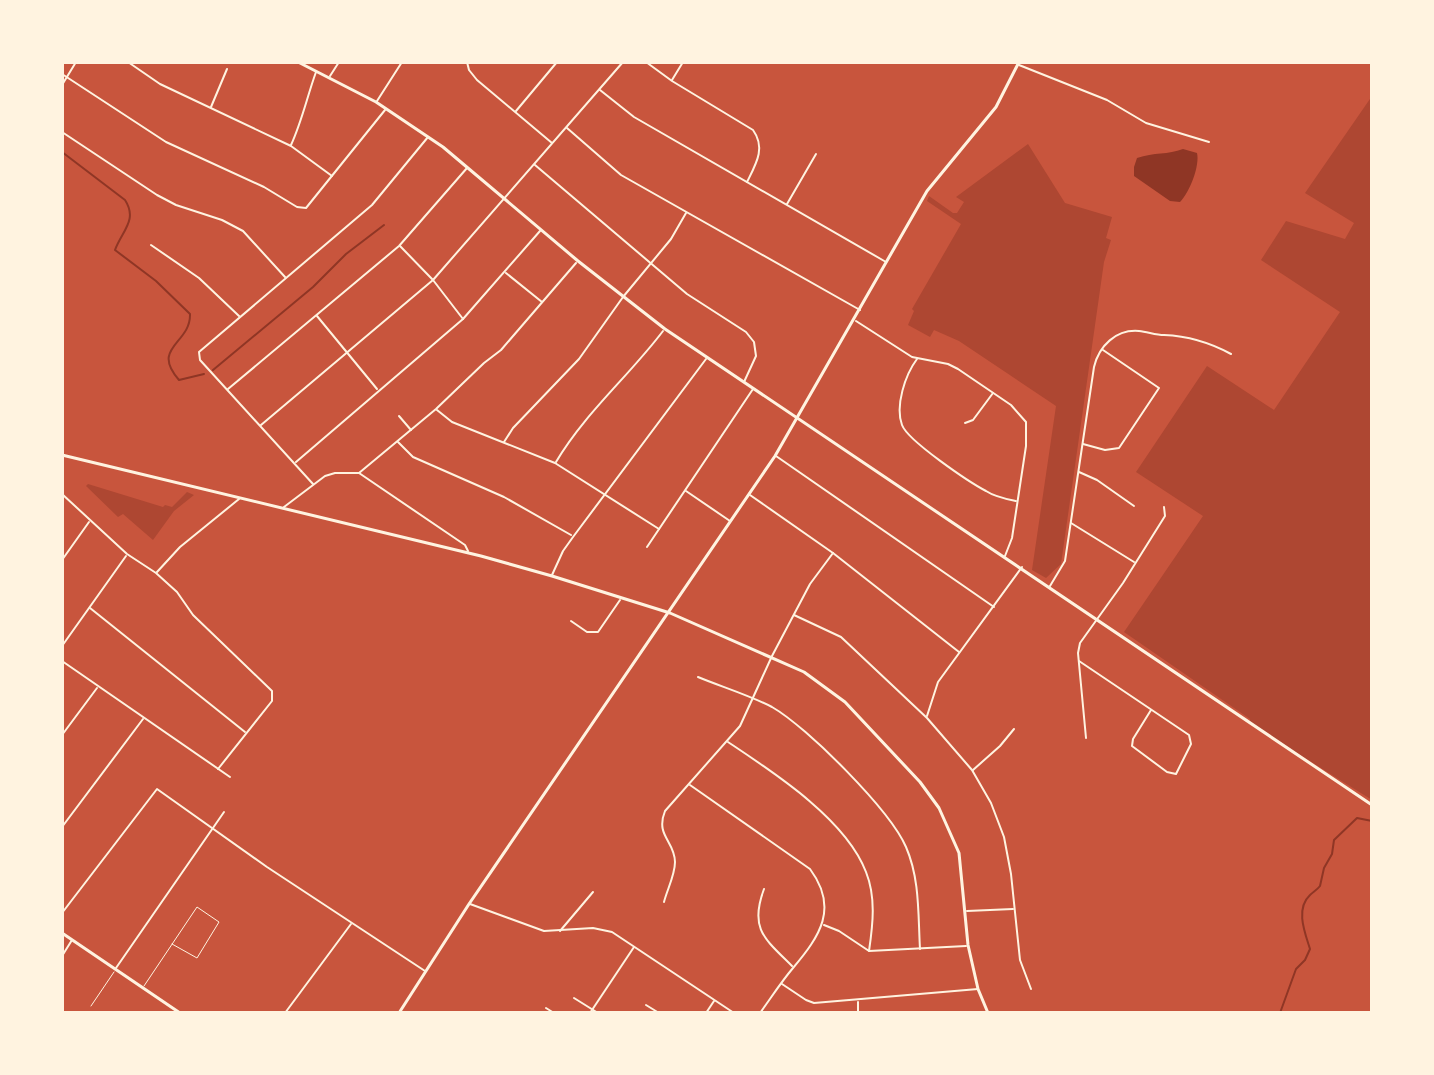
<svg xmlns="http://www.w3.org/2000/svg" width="1434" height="1075" font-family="Cabin,sans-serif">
	<rect width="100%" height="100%" fill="#c8553d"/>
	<!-- green -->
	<g fill="#ae4732">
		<path d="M1372,96V800L1249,723L1250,719L1124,632L1203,516L1136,472L1207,366L1274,410L1340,312L1261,260L1286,221L1345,239L1354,223L1305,193Z"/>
		<path d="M1028,144L1065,203L1112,217L1106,238L1111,240L1104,262L1061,564L1046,578L1032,570L1056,406L959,341L934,330L930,337L908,325L914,311L912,309L961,224L927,201L929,196L953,213H957L964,202L956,197Z"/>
		<path d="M88,484L163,507L165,505L172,507L187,492L194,495L174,511L153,540L123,514L118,517L86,486Z"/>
	</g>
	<!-- water -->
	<path fill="#8f3625" d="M1183,149L1197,153C1200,165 1190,192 1180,202L1170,201L1134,176V167L1137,158C1154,152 1168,155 1183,149Z"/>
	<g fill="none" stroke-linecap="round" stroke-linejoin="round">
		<!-- stream -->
		<g stroke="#8f3625" stroke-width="2">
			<path d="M62,152L125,200C138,220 122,231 115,250L156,281L190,314C191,344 150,347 179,380L204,374"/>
			<path d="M1372,198V197"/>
			<path d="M213,370L313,287L346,254L384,225"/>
			<path d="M1280,1013L1296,969L1305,960L1310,949C1305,933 1295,909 1310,895C1313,892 1317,890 1320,886L1324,868L1332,854L1334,840L1357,818L1372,821"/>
		</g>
		<!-- service -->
		<g stroke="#fff3e0" stroke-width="1">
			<path d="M144,986L197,907L219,922L197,958L172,944"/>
			<path d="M91,1006L114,972"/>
		</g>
		<!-- minor -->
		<g stroke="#fff3e0" stroke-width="2">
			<path d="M128,62L160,84L291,146L332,176"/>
			<path d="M467,62L469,70L477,80L552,143"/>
			<path d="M646,62L672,81L753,130C766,148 756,164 747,182"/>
			<path d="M1019,65L1107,100L1146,123L1209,142"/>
			<path d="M62,74L166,142L264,187L297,207L306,208L385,110"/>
			<path d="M330,76L339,62"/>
			<path d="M672,80L683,62"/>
			<path d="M62,85L76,62"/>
			<path d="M600,90L634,117L886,262"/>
			<path d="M377,101L402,62"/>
			<path d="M211,107L227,69"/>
			<path d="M516,111L557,62"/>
			<path d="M567,128L621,175L860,310"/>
			<path d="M62,132L157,195L176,205L222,220L243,231L285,277"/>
			<path d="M291,145C302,121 307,97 316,72"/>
			<path d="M535,165L687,294L746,332L754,342L756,356L744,382"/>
			<path d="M787,204L816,154"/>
			<path d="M151,245L199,278L239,316"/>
			<path d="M400,246L433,280L463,319"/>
			<path d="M506,273L542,302"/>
			<path d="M317,316L377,389"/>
			<path d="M856,321L912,357L948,364L958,369L1011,405L1026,422V446L1012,538L1005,556"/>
			<path d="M917,359C905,375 895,406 902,425C908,441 969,482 986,491C995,497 1006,499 1016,501"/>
			<path d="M228,389L399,246L467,168"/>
			<path d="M437,410L452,422L555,463L659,529"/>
			<path d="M399,416L411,430"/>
			<path d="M965,423L973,420L993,393"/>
			<path d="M261,425L433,280L623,62"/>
			<path d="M398,442L413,457L504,497L571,535"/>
			<path d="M504,442L513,428L579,359L623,297L671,239L686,213"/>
			<path d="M1083,444L1105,450L1119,448L1159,388L1103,350"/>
			<path d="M776,456L994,607"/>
			<path d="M296,462L463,319L540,231"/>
			<path d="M556,462C585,413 629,376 663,331"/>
			<path d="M1079,472L1097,480L1134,506"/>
			<path d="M359,473L436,409L484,363L501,350L576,263"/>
			<path d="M313,484L200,360L199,352L372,205L428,137"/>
			<path d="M686,491L730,521"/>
			<path d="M62,494L127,554L156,573L177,592L193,615L272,691V701L218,769"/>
			<path d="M750,495L833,553L959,652"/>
			<path d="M284,507L325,476L335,473H359L465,545L468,551"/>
			<path d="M1071,523L1134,562"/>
			<path d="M647,547L753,389"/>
			<path d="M62,560L89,522"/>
			<path d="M157,572L180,547L239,499"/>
			<path d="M552,575L563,551L573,537L706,359"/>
			<path d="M1050,586L1065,561L1094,367C1099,346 1116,329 1139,331C1148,332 1156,335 1164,335C1189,336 1209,342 1231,354"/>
			<path d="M90,608L245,732"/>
			<path d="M794,615L841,637L927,718L972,770L991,803L1004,837L1011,874L1020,960L1031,989"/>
			<path d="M571,621L587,632H598L620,600"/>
			<path d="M62,646L126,556"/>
			<path d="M62,661L230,777"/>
			<path d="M1079,661L1189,735L1191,744L1176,774L1167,772L1132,746L1133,739L1151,710"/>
			<path d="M698,677C722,687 749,695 772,707C807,727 890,810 906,847C920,879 918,915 920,949"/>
			<path d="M927,716L938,682L1022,567"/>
			<path d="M62,735L97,688"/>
			<path d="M1086,738L1078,653L1080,643L1123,583L1165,516L1164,507"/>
			<path d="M728,742C773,772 846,819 866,872C876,897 873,924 869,951"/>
			<path d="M973,770L1000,746L1014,729"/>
			<path d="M690,785L810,869C839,908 820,936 793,968C781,982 771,998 760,1013"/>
			<path d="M62,827L143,719"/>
			<path d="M764,889C749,929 765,939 792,966"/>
			<path d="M664,902C667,890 675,875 675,862C675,841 655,836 665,811L740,726L772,656L810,584L833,553"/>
			<path d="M470,904L544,931L593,928L612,932L734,1013"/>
			<path d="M967,911L1013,909"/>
			<path d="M62,913L157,789L267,867L425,971"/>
			<path d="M824,925L839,931L869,951L966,946"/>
			<path d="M560,931L593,892"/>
			<path d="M62,956L72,940"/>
			<path d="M116,968L224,812"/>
			<path d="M782,984L806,1000L814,1003L978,989"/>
			<path d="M574,998L598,1013"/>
			<path d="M858,1002V1013"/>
			<path d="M646,1005L659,1013"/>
			<path d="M546,1008L554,1013"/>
			<path d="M285,1013L351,924"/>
			<path d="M590,1013L634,947"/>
			<path d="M706,1013L714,1001"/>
		</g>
		<!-- tertiary -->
		<path stroke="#fff3e0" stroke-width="3" d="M62,455L481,556L552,576L670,613L804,672L845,702L920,782L939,808L959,853L968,945L978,989L988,1013"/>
		<!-- secondary -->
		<g stroke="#fff3e0" stroke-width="3">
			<path d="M298,62L376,102L443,147L578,261L665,329L1372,805"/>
			<path d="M62,933L180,1013"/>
			<path d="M399,1013L469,904L775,456L927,191L996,107L1019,62"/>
		</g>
	</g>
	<!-- border -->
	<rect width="1434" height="1075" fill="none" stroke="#fff3e0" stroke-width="128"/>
</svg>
